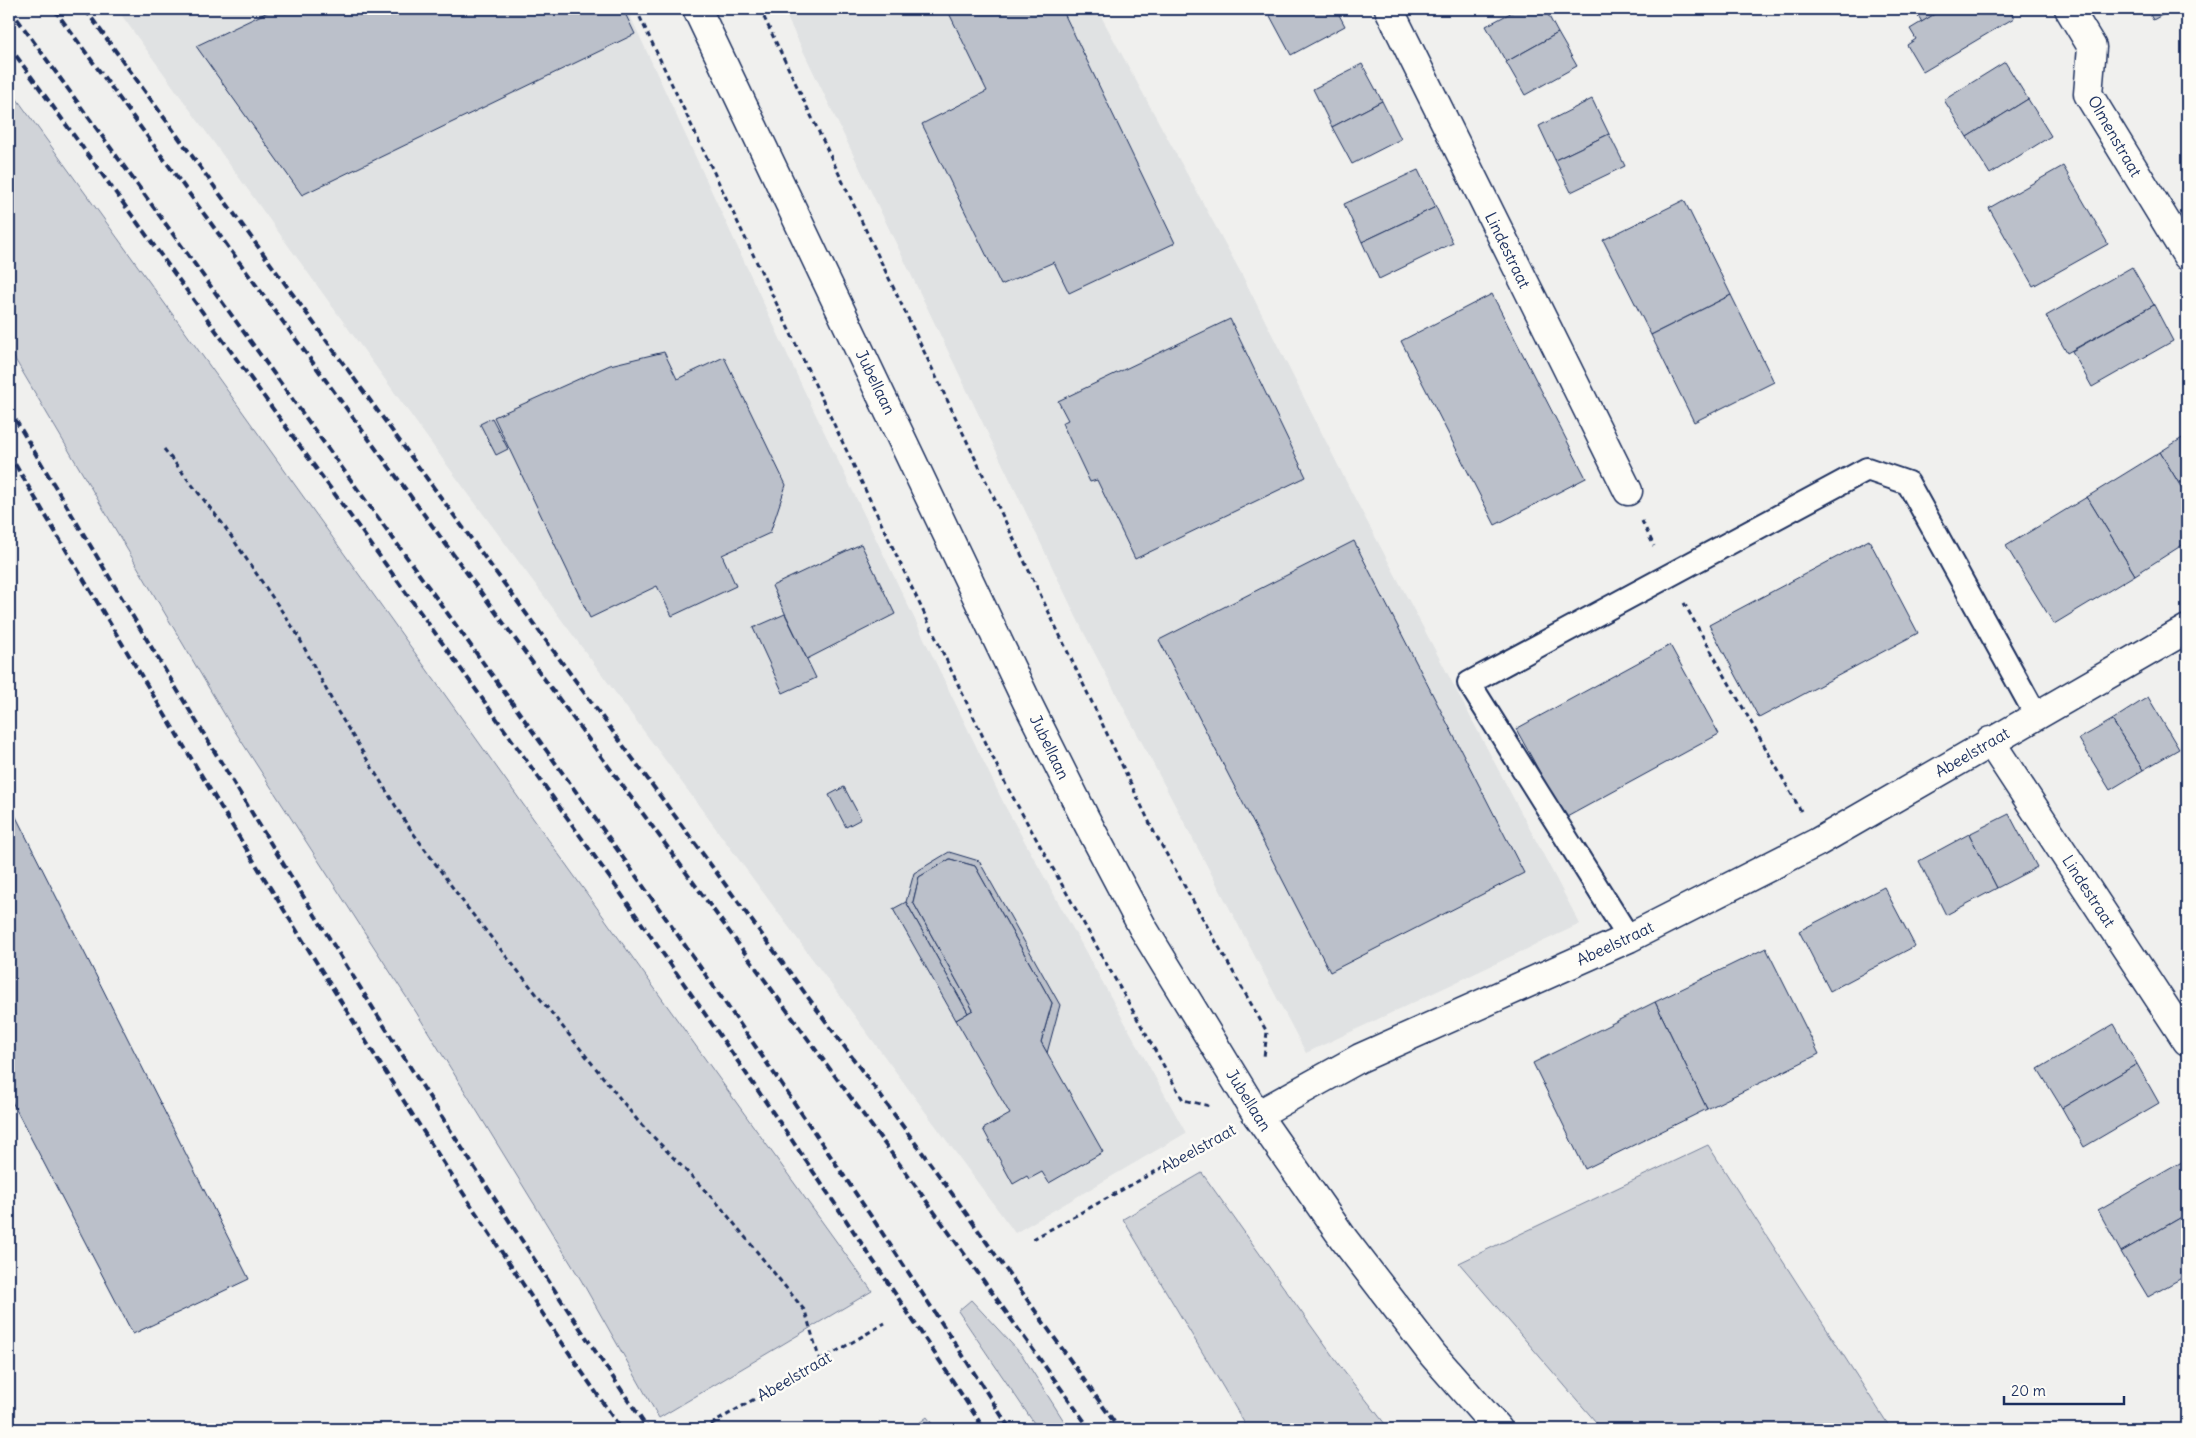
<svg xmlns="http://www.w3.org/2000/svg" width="2196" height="1438" font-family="Delius,sans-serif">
	<rect width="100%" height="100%" fill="#f0f0ee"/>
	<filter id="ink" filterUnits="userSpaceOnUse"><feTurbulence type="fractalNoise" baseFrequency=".02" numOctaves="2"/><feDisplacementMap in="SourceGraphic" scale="10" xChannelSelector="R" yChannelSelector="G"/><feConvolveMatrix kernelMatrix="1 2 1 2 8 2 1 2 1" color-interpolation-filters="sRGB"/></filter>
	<g filter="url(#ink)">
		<!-- built -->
		<g fill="#e0e2e3">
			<path d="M117,9H627L802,386L1005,806L1186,1133L1015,1233L447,465Z"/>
			<path d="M783,9H1097L1241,273L1352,493L1580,924L1306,1053L1084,633Z"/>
		</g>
		<!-- green -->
		<g fill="#d0d3d8" stroke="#76819b">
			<path d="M9,88C299,487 583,891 872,1291L659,1418L581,1280L416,1012L229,722L9,349Z"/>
			<path d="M1708,1145L1891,1429H1602L1459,1263Z"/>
			<path d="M1202,1173L1342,1369L1389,1429H1248L1123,1219Z"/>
			<path d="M971,1300L1022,1355L1069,1429H1038L958,1311Z"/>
			<path d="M927,1417L936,1429H911Z"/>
		</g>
		<!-- building -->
		<g fill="#bbc0ca" stroke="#1b2f5e">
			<path d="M274,9H623L635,34L302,195L196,46Z"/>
			<path d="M947,9H1062L1175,243L1069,293L1054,262L1001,285L922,124L987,91Z"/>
			<path d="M1266,9H1279L1269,14Z"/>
			<path d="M1279,9H1336L1345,26L1291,55L1269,14Z"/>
			<path d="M1518,9H1545L1558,33L1506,62L1486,26Z"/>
			<path d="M1914,9H1943L1922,22Z"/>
			<path d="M1943,9H2009L2014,18L1923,72L1907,45L1916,39L1910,29Z"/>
			<path d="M2147,9H2173L2153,20Z"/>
			<path d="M1558,33L1577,66L1525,95L1506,62Z"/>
			<path d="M2005,62L2028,99L1967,137L1944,100Z"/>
			<path d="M1362,64L1382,101L1332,127L1313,89Z"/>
			<path d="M1592,99L1609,134L1555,160L1539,126Z"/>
			<path d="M2028,99L2051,136L1990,174L1967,137Z"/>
			<path d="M1382,101L1401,139L1352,164L1332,127Z"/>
			<path d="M1609,134L1625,166L1571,192L1555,160Z"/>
			<path d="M2063,166L2108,244L2033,286L1989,208Z"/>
			<path d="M1418,170L1436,207L1362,242L1344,204Z"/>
			<path d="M1684,200L1731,295L1651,335L1603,240Z"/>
			<path d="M1436,207L1453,243L1379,279L1362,242Z"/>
			<path d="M2132,267L2154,305L2067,353L2046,316Z"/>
			<path d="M1492,294L1586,478L1495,525L1401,341Z"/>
			<path d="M1731,295L1774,382L1694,422L1651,335Z"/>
			<path d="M2154,305L2173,341L2092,387L2072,351Z"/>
			<path d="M1230,319L1306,477L1135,559L1097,480L1090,482L1062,423L1068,420L1058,401Z"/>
			<path d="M664,352L677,379L724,357L786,485L770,533L722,555L736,586L672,616L657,586L590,618L494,417L610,365Z"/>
			<path d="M492,418L508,449L496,455L480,424Z"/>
			<path d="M2187,435V497L2160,452Z"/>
			<path d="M2160,452L2187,497V542L2135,575L2087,497Z"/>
			<path d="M2087,497L2135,575L2054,624L2006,546Z"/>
			<path d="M1869,540L1918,633L1759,718L1709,625Z"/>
			<path d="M1354,541L1524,873L1330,972L1159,640Z"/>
			<path d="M861,544L895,614L807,659L772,586Z"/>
			<path d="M785,614L816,678L783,693L753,628Z"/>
			<path d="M1670,645L1719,734L1565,818L1516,729Z"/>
			<path d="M2148,697L2179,749L2143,770L2112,720Z"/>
			<path d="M2112,720L2143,770L2110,790L2079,739Z"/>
			<path d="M844,787L861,819L846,827L829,795Z"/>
			<path d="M9,803L249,1279L133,1334L9,1096Z"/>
			<path d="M2009,814L2037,867L1997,888L1969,834Z"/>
			<path d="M1969,834L1997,888L1946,915L1919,861Z"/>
			<path d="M949,852L979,861L1060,1005L1047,1053L1041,1042L1052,1003L975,866L950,859L919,877L913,902L973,1010L968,1013L906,902L914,873Z"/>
			<path d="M950,859L975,866L1052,1003L1041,1042L1103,1152L1049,1183L1042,1172L1029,1179L1027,1176L1013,1184L983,1129L1010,1114L956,1020L973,1010L913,902L919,877Z"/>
			<path d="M1884,887L1915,946L1830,991L1799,931Z"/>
			<path d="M906,902L968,1013L956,1020L893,909Z"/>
			<path d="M1766,948L1819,1054L1707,1109L1655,1002Z"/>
			<path d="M1655,1002L1707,1109L1585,1169L1533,1063Z"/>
			<path d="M2114,1024L2137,1064L2062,1108L2038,1069Z"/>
			<path d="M2137,1064L2159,1103L2084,1147L2062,1108Z"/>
			<path d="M2187,1159V1214L2121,1252L2098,1210Z"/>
			<path d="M2187,1214V1275L2148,1297L2121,1252Z"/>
		</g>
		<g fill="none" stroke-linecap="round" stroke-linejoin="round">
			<defs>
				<path id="service" d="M1629,938L1469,683L1867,469L1908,483L2036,715"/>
				<g id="minor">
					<path d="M1389,9L1628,491"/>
					<path d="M2069,9L2092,47L2088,94L2187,256"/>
					<path d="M1990,741L2187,1041"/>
					<path d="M1257,1115L1360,1058L1629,938L1818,842L2187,629"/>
				</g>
				<path id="secondary" d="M697,9L1027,702L1085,818L1143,928L1257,1115L1343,1238L1433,1355L1498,1429"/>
			</defs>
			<!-- service casing -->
			<use href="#service" stroke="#1b2f5e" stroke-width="26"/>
			<!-- minor casing -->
			<use href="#minor" stroke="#1b2f5e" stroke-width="31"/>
			<!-- secondary casing -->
			<use href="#secondary" stroke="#1b2f5e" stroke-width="31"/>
			<!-- path -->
			<g stroke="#1b2f5e" stroke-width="3" stroke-dasharray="5 4" stroke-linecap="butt">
				<path d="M636,9L1006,785L1183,1100L1210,1106"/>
				<path d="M760,9L1154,832L1267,1032L1264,1057"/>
				<path d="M164,449L222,523L296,632L338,712L406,823L466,906L638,1121L719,1205L805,1311L820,1361"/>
				<path d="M1642,521L1654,546"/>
				<path d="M1684,603L1801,811"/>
				<path d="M1033,1239L1227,1132"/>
				<path d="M703,1429L885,1323"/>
			</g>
			<!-- service -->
			<use href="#service" stroke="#fdfcf7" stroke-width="22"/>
			<!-- minor -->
			<use href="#minor" stroke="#fdfcf7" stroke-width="28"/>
			<!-- secondary -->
			<use href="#secondary" stroke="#fdfcf7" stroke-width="28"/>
			<!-- rail -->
			<g stroke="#1b2f5e" stroke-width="4" stroke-dasharray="8 4" stroke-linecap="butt">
				<path d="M10,9C155,209 300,410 445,610C640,879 832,1149 1010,1429"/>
				<path d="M54,9L925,1199L1090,1429"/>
				<path d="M85,9L428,480L946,1185L1119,1429"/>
				<path d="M9,46C340,503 677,955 984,1429"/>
				<path d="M9,409C214,754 422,1098 648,1429"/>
				<path d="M9,454C205,784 403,1113 621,1429"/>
			</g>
		</g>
	</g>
	<g text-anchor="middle" stroke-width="5" stroke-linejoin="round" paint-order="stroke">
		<!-- street labels -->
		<g font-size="16" fill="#1b2f5e" stroke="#fdfcf7">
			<text transform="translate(2115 136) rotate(60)" y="6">Olmenstraat</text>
			<text transform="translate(1508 250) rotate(64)" y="6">Lindestraat</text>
			<text transform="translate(876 382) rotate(64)" y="6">Jubellaan</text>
			<text transform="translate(1050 747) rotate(64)" y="6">Jubellaan</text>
			<text transform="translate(1972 752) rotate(-30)" y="6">Abeelstraat</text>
			<text transform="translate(2089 891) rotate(57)" y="6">Lindestraat</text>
			<text transform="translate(1615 943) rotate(-25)" y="6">Abeelstraat</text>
			<text transform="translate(1249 1100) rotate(58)" y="6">Jubellaan</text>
			<text transform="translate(1198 1148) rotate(-29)" y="6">Abeelstraat</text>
			<text transform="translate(794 1376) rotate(-30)" y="6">Abeelstraat</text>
		</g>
	</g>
	<!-- margin -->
	<rect width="2196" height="1438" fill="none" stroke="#fdfcf7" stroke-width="30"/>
	<rect x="15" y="15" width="2166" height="1408" fill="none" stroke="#1b2f5e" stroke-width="2" filter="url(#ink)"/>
	<!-- scale -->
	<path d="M2004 1396v8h120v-8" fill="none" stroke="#1b2f5e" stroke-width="2.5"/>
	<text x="2011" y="1396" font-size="15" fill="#1b2f5e" stroke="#fdfcf7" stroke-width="4" paint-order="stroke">20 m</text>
</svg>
